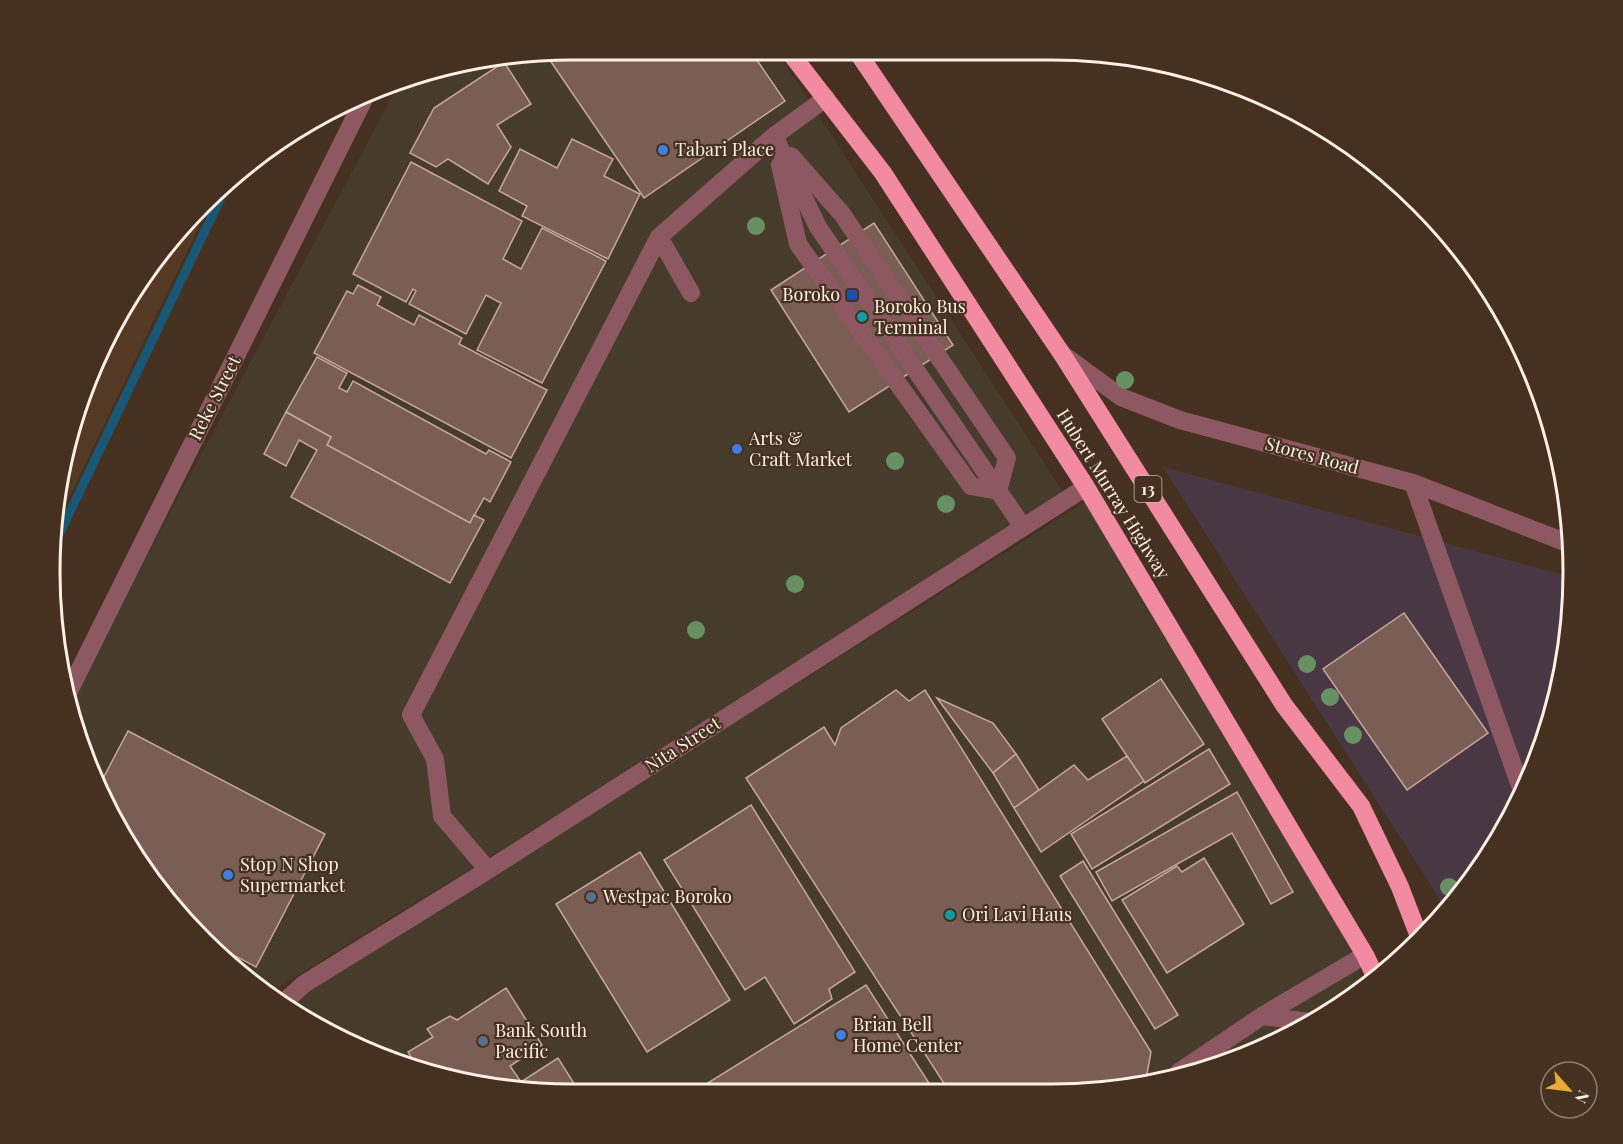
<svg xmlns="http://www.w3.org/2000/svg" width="1623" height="1144" font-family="'Playfair Display',serif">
	<rect width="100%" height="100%" fill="#463121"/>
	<!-- commercial -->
	<g fill="#473c2c">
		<path d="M572,50H776L1063,492L504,848L267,994L254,987L179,917L104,803L69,702L399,84L436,67Z"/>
		<path d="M1090,499L1310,850L1365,985L1282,1041L1120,1090L538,1093L437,1077L341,1041L286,1006Z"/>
	</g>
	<!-- industrial -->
	<path fill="#493843" d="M1163,467L1571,577L1572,606L1556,707L1520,803L1466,890L1444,913L1439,898Z"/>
	<!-- built -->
	<path fill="#543924" d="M212,199L55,527L54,504L89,372L179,228Z"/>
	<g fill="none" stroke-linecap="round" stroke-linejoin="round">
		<!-- stream -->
		<path stroke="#185876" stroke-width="9" d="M55,543L226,187"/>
	</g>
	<!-- building -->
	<g fill="#7a5d54" stroke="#c6a79d" stroke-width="1.5">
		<path d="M572,50H750L785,101L644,198L545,53Z"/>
		<path d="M504,62L531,104L497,125L511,147L488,184L448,159L436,167L410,153L434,108Z"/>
		<path d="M572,139L613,159L604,176L640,194L608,259L522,216L527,206L499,191L520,149L557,168Z"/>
		<path d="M411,162L522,221L503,259L521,269L542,228L606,261L542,383L477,350L501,303L486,295L466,334L409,304L416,291L413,289L406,302L353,274Z"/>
		<path d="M874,223L953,345L849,412L771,290Z"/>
		<path d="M358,285L381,297L377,305L414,325L419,315L462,338L459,344L547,390L511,458L314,353L347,291L353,294Z"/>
		<path d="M317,357L347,373L339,388L347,392L353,381L486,454L489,450L511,462L490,502L484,498L470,523L327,445L331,437L286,412Z"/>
		<path d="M286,412L331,437L327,445L470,523L474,515L484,520L450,583L291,497L317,450L299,440L286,466L264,454Z"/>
		<path d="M1404,613L1488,733L1407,790L1323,669Z"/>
		<path d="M1161,679L1204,744L1145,783L1102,719Z"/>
		<path d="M896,690L909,701L925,690L1151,1052L1147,1074L1122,1089L949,1091L746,778L824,727L835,745L841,728Z"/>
		<path d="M937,698L993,723L1016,754L993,773Z"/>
		<path d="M128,731L325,834L256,967L205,940L179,917L104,803L98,788Z"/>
		<path d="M1209,749L1230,784L1092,869L1071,834Z"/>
		<path d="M1016,754L1039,790L1014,808L993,773Z"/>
		<path d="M1127,756L1144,781L1041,852L1014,808L1074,765L1088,780Z"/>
		<path d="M1237,792L1293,892L1271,904L1232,833L1112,901L1096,872Z"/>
		<path d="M751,805L855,972L829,989L832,999L794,1024L765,977L745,990L664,860Z"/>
		<path d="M640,852L730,1000L647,1052L556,904Z"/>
		<path d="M1204,858L1244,924L1167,973L1122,900L1177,866L1182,872Z"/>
		<path d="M1083,861L1178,1015L1155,1029L1060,876Z"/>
		<path d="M866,985L934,1091L707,1092L703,1086Z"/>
		<path d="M506,988L542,1045L510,1066L521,1082L558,1058L580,1093H538L437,1077L428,1063L418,1069L408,1052L433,1037L427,1029L450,1016L457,1020Z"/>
	</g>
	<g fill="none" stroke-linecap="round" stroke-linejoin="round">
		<!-- minor -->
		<g stroke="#8d5862" stroke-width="18">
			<path d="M774,136L818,227L1023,527"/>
			<path d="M791,156L842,214L1007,458L998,491"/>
			<path d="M780,165L798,244L971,486L998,491"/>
			<path d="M659,237L691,293"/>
			<path d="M1062,354L1121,397L1180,420L1413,483L1570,544"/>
			<path d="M1413,483L1523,794"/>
			<path d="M67,695L363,101"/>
			<path d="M488,870L442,816L435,759L411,715L659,237L774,136L826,98"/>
			<path d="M282,1004L304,984L488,870L1086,487"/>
			<path d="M1262,1016L1309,1022"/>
			<path d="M1179,1072L1262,1016L1365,955"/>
		</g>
		<!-- highway -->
		<g stroke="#f28aa1" stroke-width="18">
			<path d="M788,50L883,173L1086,487L1365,955L1376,978"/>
			<path d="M856,50L1062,354L1284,705L1361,806L1400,887L1420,939"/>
		</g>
	</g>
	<!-- trees -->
	<g fill="#699063">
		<circle cx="756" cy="226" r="9"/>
		<circle cx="1125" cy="380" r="9"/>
		<circle cx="895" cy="461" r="9"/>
		<circle cx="946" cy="504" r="9"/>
		<circle cx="795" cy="584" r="9"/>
		<circle cx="696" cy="630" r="9"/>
		<circle cx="1307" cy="664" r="9"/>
		<circle cx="1330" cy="697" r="9"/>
		<circle cx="1353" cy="735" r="9"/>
		<circle cx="1449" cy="887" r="9"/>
	</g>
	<!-- markers -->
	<g fill="#3f7fe0" stroke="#463121" stroke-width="2">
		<circle cx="663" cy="150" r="6"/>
		<circle cx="737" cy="449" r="6"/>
		<circle cx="228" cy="875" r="6"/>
		<circle cx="841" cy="1035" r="6"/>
	</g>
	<rect fill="#1a4fb4" stroke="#463121" stroke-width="2" x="846" y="289" width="12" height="12" rx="3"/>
	<g fill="#0f9aa8" stroke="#463121" stroke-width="2">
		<circle cx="862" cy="317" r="6"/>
		<circle cx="950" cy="915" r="6"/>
	</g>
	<g fill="#5c6f8a" stroke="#463121" stroke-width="2">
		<circle cx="591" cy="897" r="6"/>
		<circle cx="483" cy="1041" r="6"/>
	</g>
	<g text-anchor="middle" stroke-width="4.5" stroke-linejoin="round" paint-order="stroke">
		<!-- shield labels -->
		<rect fill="#463121" stroke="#c6b6aa" stroke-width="1.5" x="1134.5" y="476" width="27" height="26" rx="4.5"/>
		<g font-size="16" font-weight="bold" fill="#fdefe5">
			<text x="1148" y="495">13</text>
		</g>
		<!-- poi labels -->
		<g font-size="18" fill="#fdefe5" stroke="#463121" text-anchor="start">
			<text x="675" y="156">Tabari Place</text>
			<text x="840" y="301" text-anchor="end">Boroko</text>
			<text x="874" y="313">Boroko Bus<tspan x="874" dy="21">Terminal</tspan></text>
			<text x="749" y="445">Arts &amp;<tspan x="749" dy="21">Craft Market</tspan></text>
			<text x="240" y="871">Stop N Shop<tspan x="240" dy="21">Supermarket</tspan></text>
			<text x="603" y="903">Westpac Boroko</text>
			<text x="962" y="921">Ori Lavi Haus</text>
			<text x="853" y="1031">Brian Bell<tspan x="853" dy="21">Home Center</tspan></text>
			<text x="495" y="1037">Bank South<tspan x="495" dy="21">Pacific</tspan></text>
		</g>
		<!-- street labels -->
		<g font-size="18" fill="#fdefe5" stroke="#463121">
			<text transform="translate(215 398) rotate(-63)" y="6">Reke Street</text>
			<text transform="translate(1312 456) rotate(15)" y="6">Stores Road</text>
			<text transform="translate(1113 494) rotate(58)" y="6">Hubert Murray Highway</text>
			<text transform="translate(683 745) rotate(-33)" y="6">Nita Street</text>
		</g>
	</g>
	<!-- crop -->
	<path d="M0 0H1623V1144H0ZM572 60H1051A512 512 0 0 1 1563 572V572A512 512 0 0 1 1051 1084H572A512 512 0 0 1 60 572V572A512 512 0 0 1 572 60Z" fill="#463121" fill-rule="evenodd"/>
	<path fill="none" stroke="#fdefe5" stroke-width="3" d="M572 60H1051A512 512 0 0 1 1563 572V572A512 512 0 0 1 1051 1084H572A512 512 0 0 1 60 572V572A512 512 0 0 1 572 60Z"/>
	<!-- north arrow -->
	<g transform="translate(1569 1090) rotate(118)"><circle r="28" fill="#463121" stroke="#8f7d6f" stroke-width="1.5"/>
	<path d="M0-4.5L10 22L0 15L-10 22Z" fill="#e7ac37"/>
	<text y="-9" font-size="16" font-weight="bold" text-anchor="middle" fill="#fdefe5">N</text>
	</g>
</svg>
